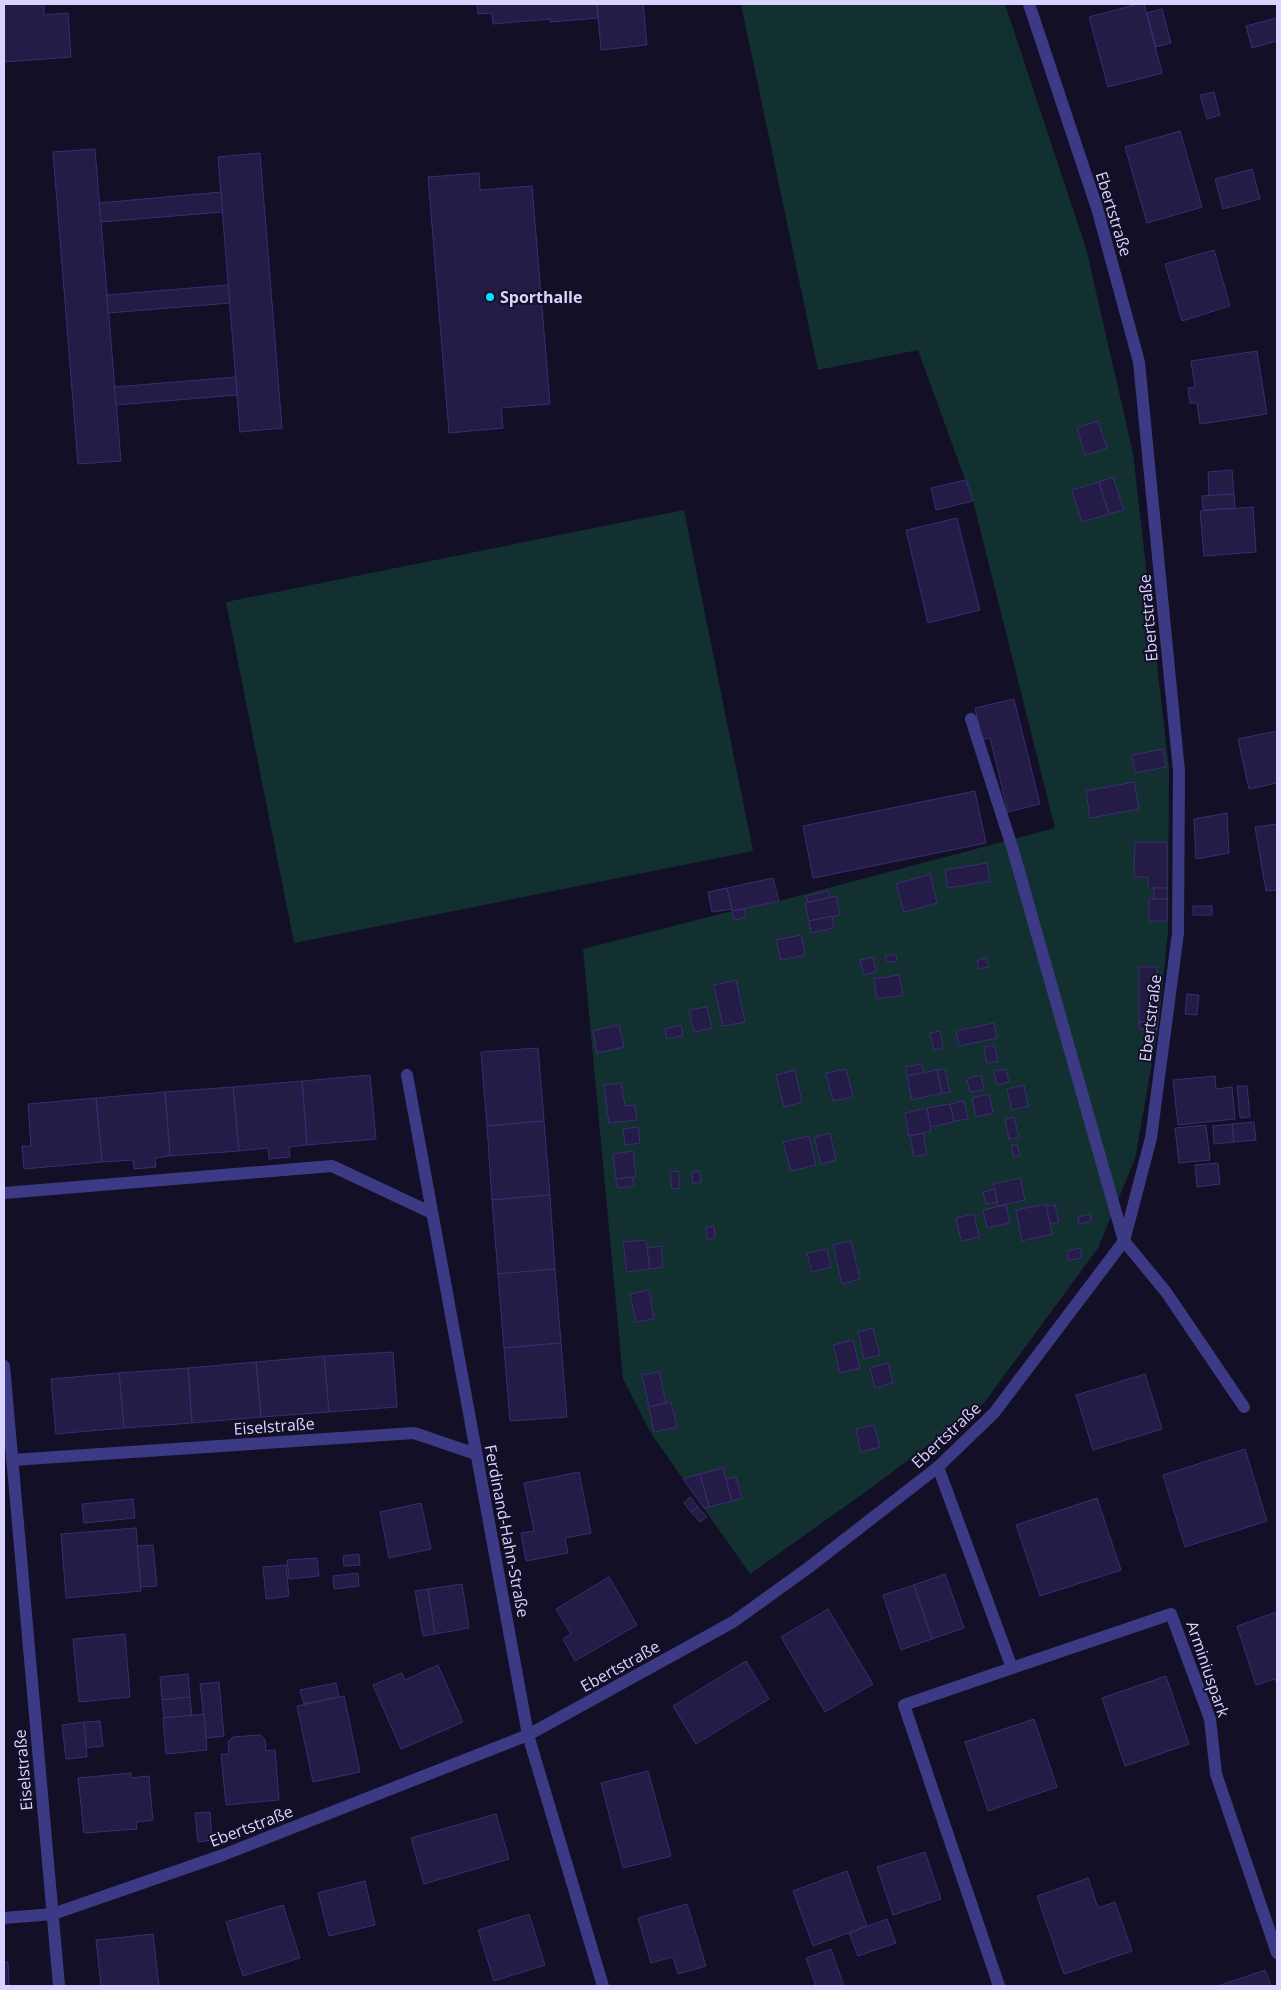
<svg xmlns="http://www.w3.org/2000/svg" width="1281" height="1990" font-family="'Open Sans',sans-serif">
	<rect width="100%" height="100%" fill="#130f26"/>
	<!-- green -->
	<g fill="#12302f">
		<path d="M741,4H1005L1086,248L1133,453L1169,769L1168,933L1158,1029L1135,1159L1098,1248L984,1403L867,1491L750,1574L652,1435L623,1379L583,949L732,911L779,901L1055,828L973,501L918,350L818,370Z"/>
		<path d="M684,510L753,851L294,943L226,602Z"/>
	</g>
	<!-- building -->
	<g fill="#241b47" stroke="#3b2d73">
		<path d="M4,4H44V15L68,13L71,57L4,62Z"/>
		<path d="M477,4H597L598,18L550,22V19L493,24L492,13L478,14Z"/>
		<path d="M597,4H643L647,45L601,50Z"/>
		<path d="M1138,4H1144L1162,73L1108,87L1089,17Z"/>
		<path d="M1162,9L1171,43L1156,47L1147,13Z"/>
		<path d="M1277,18V41L1252,48L1246,26Z"/>
		<path d="M1214,92L1220,115L1207,119L1200,95Z"/>
		<path d="M1180,131L1202,207L1147,223L1125,147Z"/>
		<path d="M95,149L121,461L78,464L53,152Z"/>
		<path d="M260,153L282,428L240,432L218,157Z"/>
		<path d="M1252,169L1260,199L1223,209L1215,179Z"/>
		<path d="M479,173L480,190L532,186L550,404L501,408L503,428L449,433L428,177Z"/>
		<path d="M221,192L223,212L101,222L99,203Z"/>
		<path d="M1214,250L1230,306L1182,321L1165,264Z"/>
		<path d="M228,285L230,303L108,313L107,295Z"/>
		<path d="M1257,351L1267,414L1200,424L1197,403H1190L1188,388L1195,387L1191,361Z"/>
		<path d="M236,377L237,395L116,405L114,387Z"/>
		<path d="M1098,421L1107,448L1085,455L1077,428Z"/>
		<path d="M1232,470L1234,494L1209,496L1208,472Z"/>
		<path d="M1113,477L1124,510L1109,514L1099,482Z"/>
		<path d="M966,480L973,501L936,510L931,488Z"/>
		<path d="M1099,482L1109,514L1082,522L1072,490Z"/>
		<path d="M1234,494L1235,508L1203,510L1202,496Z"/>
		<path d="M1253,507L1256,552L1204,556L1200,511Z"/>
		<path d="M957,518L980,610L928,623L906,530Z"/>
		<path d="M1014,699L1040,804L1008,812L990,738L982,740L975,708Z"/>
		<path d="M1277,731V783L1249,789L1238,739Z"/>
		<path d="M1163,749L1166,767L1135,773L1132,755Z"/>
		<path d="M1134,782L1139,809L1090,818L1086,791Z"/>
		<path d="M975,791L986,843L813,878L803,826Z"/>
		<path d="M1227,813L1229,853L1196,859L1194,819Z"/>
		<path d="M1277,824V890L1266,891L1255,827Z"/>
		<path d="M1135,842H1167V888H1148V877H1134Z"/>
		<path d="M987,863L990,881L948,888L945,870Z"/>
		<path d="M930,874L937,903L904,912L896,884Z"/>
		<path d="M773,878L779,901L732,911L727,888Z"/>
		<path d="M727,888L732,909L712,912L708,892Z"/>
		<rect x="1154" y="888" width="13" height="11"/>
		<path d="M828,891L829,898L808,902L806,896Z"/>
		<path d="M836,896L840,915L809,921L805,903Z"/>
		<rect x="1149" y="899" width="18" height="22"/>
		<rect x="1193" y="906" width="19" height="9"/>
		<path d="M744,909L746,917L734,920L732,911Z"/>
		<path d="M832,916L834,928L811,933L809,921Z"/>
		<path d="M801,935L805,955L781,960L776,940Z"/>
		<path d="M896,954L897,961L887,962L885,956Z"/>
		<path d="M873,957L876,972L864,975L860,960Z"/>
		<path d="M986,958L989,967L979,969L977,961Z"/>
		<rect x="1139" y="967" width="18" height="55"/>
		<path d="M899,975L903,995L877,999L874,979Z"/>
		<path d="M736,980L745,1022L723,1026L714,985Z"/>
		<path d="M1187,994L1199,995L1197,1015L1185,1014Z"/>
		<path d="M707,1007L712,1028L694,1032L689,1010Z"/>
		<rect x="1139" y="1022" width="18" height="7"/>
		<path d="M994,1023L997,1038L959,1046L956,1031Z"/>
		<path d="M619,1025L624,1047L597,1053L593,1031Z"/>
		<path d="M681,1025L683,1035L667,1039L665,1029Z"/>
		<path d="M940,1031L943,1048L934,1050L930,1033Z"/>
		<path d="M994,1045L998,1061L987,1063L984,1047Z"/>
		<path d="M538,1048L544,1121L487,1126L481,1052Z"/>
		<path d="M922,1064L924,1073L907,1076L906,1067Z"/>
		<path d="M846,1069L853,1097L833,1101L826,1073Z"/>
		<path d="M945,1069L950,1092L942,1093L937,1070Z"/>
		<path d="M1006,1069L1009,1082L997,1085L994,1071Z"/>
		<path d="M795,1070L802,1102L784,1107L776,1075Z"/>
		<path d="M937,1070L942,1093L912,1100L907,1076Z"/>
		<path d="M370,1075L376,1139L307,1145L302,1081Z"/>
		<path d="M981,1075L984,1090L970,1092L967,1079Z"/>
		<path d="M1215,1076L1216,1089L1232,1087L1235,1119L1178,1125L1173,1080Z"/>
		<path d="M302,1081L307,1145L289,1147L290,1157L269,1159L268,1148L239,1151L233,1087Z"/>
		<path d="M621,1083L625,1106L635,1105L637,1120L609,1123L604,1085Z"/>
		<path d="M1024,1085L1028,1106L1012,1110L1007,1089Z"/>
		<path d="M1237,1086H1247L1250,1117L1240,1118Z"/>
		<path d="M233,1087L239,1151L170,1156L165,1092Z"/>
		<path d="M165,1092L170,1156L155,1158L156,1167L134,1169L133,1160L102,1162L96,1098Z"/>
		<path d="M989,1094L993,1113L976,1117L972,1098Z"/>
		<path d="M96,1098L102,1162L24,1169L22,1146H31L28,1104Z"/>
		<path d="M964,1101L968,1119L954,1121L950,1104Z"/>
		<path d="M950,1104L954,1122L930,1127L927,1108Z"/>
		<path d="M927,1108L931,1131L909,1136L905,1113Z"/>
		<path d="M1014,1117L1019,1138L1009,1139L1005,1119Z"/>
		<path d="M544,1121L550,1195L492,1200L487,1126Z"/>
		<path d="M1254,1122L1256,1140L1234,1142L1232,1124Z"/>
		<path d="M1232,1124L1234,1142L1214,1144L1213,1126Z"/>
		<path d="M1206,1125L1210,1160L1179,1163L1175,1128Z"/>
		<path d="M638,1127L640,1143L625,1145L623,1129Z"/>
		<path d="M830,1133L836,1160L821,1164L814,1137Z"/>
		<path d="M923,1133L927,1154L914,1157L910,1136Z"/>
		<path d="M809,1136L816,1165L791,1171L783,1142Z"/>
		<path d="M1017,1144L1020,1156L1014,1157L1011,1146Z"/>
		<path d="M633,1151L636,1177L616,1179L613,1154Z"/>
		<path d="M1218,1163L1220,1184L1197,1187L1195,1165Z"/>
		<path d="M678,1171L680,1188L672,1189L670,1172Z"/>
		<path d="M700,1171L701,1182L693,1184L692,1172Z"/>
		<path d="M632,1177L634,1186L618,1188L616,1179Z"/>
		<path d="M1020,1178L1025,1200L998,1206L993,1184Z"/>
		<path d="M995,1189L997,1202L986,1204L983,1192Z"/>
		<path d="M550,1195L555,1269L498,1274L492,1200Z"/>
		<path d="M1046,1204L1052,1234L1022,1241L1016,1210Z"/>
		<path d="M1006,1205L1010,1223L987,1228L983,1210Z"/>
		<path d="M1055,1205L1059,1222L1050,1224L1046,1206Z"/>
		<path d="M974,1214L979,1237L961,1241L956,1218Z"/>
		<path d="M1090,1214L1091,1221L1079,1224L1078,1217Z"/>
		<path d="M714,1226L715,1238L707,1239L706,1228Z"/>
		<path d="M646,1240L650,1269L627,1272L623,1242Z"/>
		<path d="M851,1241L860,1279L842,1284L833,1245Z"/>
		<path d="M661,1246L663,1267L650,1269L647,1248Z"/>
		<path d="M1080,1248L1082,1258L1069,1260L1067,1251Z"/>
		<path d="M827,1249L831,1267L812,1272L807,1253Z"/>
		<path d="M555,1269L561,1343L504,1348L498,1274Z"/>
		<path d="M649,1290L654,1319L636,1322L630,1294Z"/>
		<path d="M873,1328L880,1355L864,1359L858,1332Z"/>
		<path d="M853,1340L860,1368L840,1373L833,1345Z"/>
		<path d="M561,1343L567,1417L510,1421L504,1348Z"/>
		<path d="M393,1352L397,1407L329,1412L324,1356Z"/>
		<path d="M324,1356L329,1412L261,1417L256,1362Z"/>
		<path d="M256,1362L261,1417L192,1423L188,1368Z"/>
		<path d="M888,1363L893,1383L875,1388L870,1368Z"/>
		<path d="M188,1368L192,1423L124,1428L119,1373Z"/>
		<path d="M659,1372L666,1403L649,1407L642,1375Z"/>
		<path d="M119,1373L124,1428L56,1434L51,1379Z"/>
		<path d="M1145,1374L1162,1429L1093,1450L1076,1395Z"/>
		<path d="M671,1402L677,1427L654,1432L649,1407Z"/>
		<path d="M874,1425L880,1447L861,1452L856,1429Z"/>
		<path d="M1245,1449L1267,1521L1185,1547L1163,1475Z"/>
		<path d="M723,1468L732,1501L709,1507L700,1474Z"/>
		<path d="M579,1472L591,1533L565,1538L568,1553L526,1561L521,1533L534,1531L524,1483Z"/>
		<path d="M700,1474L709,1507L704,1508L683,1479Z"/>
		<path d="M736,1477L742,1498L732,1501L726,1479Z"/>
		<path d="M690,1497L698,1507L691,1512L684,1503Z"/>
		<path d="M1097,1498L1121,1570L1040,1596L1016,1525Z"/>
		<path d="M133,1499L135,1518L84,1523L82,1504Z"/>
		<path d="M421,1503L431,1549L389,1558L380,1512Z"/>
		<path d="M698,1507L707,1517L700,1522L691,1512Z"/>
		<path d="M136,1528L141,1591L66,1598L61,1534Z"/>
		<path d="M153,1545L157,1586L141,1587L137,1546Z"/>
		<path d="M359,1554L360,1565L344,1566L343,1556Z"/>
		<path d="M317,1558L319,1576L289,1579L287,1560Z"/>
		<path d="M286,1565L289,1596L266,1599L263,1567Z"/>
		<path d="M358,1573L359,1586L334,1589L333,1576Z"/>
		<path d="M945,1574L964,1628L932,1639L914,1585Z"/>
		<path d="M609,1577L637,1625L575,1661L563,1639L571,1634L556,1609Z"/>
		<path d="M462,1584L469,1628L435,1634L428,1589Z"/>
		<path d="M914,1585L932,1639L901,1650L883,1595Z"/>
		<path d="M428,1589L435,1634L423,1636L415,1591Z"/>
		<path d="M828,1609L873,1684L825,1712L781,1637Z"/>
		<path d="M1277,1612V1685L1275,1679L1256,1685L1237,1626Z"/>
		<path d="M125,1634L130,1697L79,1702L73,1639Z"/>
		<path d="M746,1661L769,1699L696,1744L673,1706Z"/>
		<path d="M438,1665L463,1722L401,1749L373,1685L402,1673L405,1680Z"/>
		<path d="M188,1674L190,1697L162,1700L160,1677Z"/>
		<path d="M1166,1676L1189,1744L1125,1766L1102,1698Z"/>
		<path d="M219,1682L224,1736L206,1738L200,1684Z"/>
		<path d="M336,1683L339,1697L304,1704L300,1690Z"/>
		<path d="M344,1696L360,1772L313,1782L297,1706Z"/>
		<path d="M190,1697L192,1716L164,1718L162,1700Z"/>
		<path d="M204,1714L207,1750L166,1754L163,1718Z"/>
		<path d="M1034,1719L1057,1787L988,1811L965,1742Z"/>
		<path d="M100,1721L103,1746L86,1748L84,1722Z"/>
		<path d="M84,1722L87,1757L66,1759L62,1725Z"/>
		<path d="M260,1735L265,1740L266,1751L275,1750L279,1800L226,1805L221,1754H229L228,1742L233,1737Z"/>
		<path d="M648,1771L671,1856L623,1868L601,1783Z"/>
		<path d="M131,1773V1778L149,1776L153,1820L136,1822L137,1829L84,1833L78,1778Z"/>
		<path d="M210,1812L212,1840L198,1842L195,1813Z"/>
		<path d="M496,1814L509,1859L424,1884L411,1838Z"/>
		<path d="M925,1852L941,1899L893,1915L877,1867Z"/>
		<path d="M847,1871L867,1926L813,1946L793,1891Z"/>
		<path d="M1088,1878L1098,1908L1115,1902L1132,1951L1064,1974L1037,1896Z"/>
		<path d="M365,1881L375,1925L329,1936L318,1893Z"/>
		<path d="M687,1904L706,1966L678,1974L673,1957L651,1963L638,1918Z"/>
		<path d="M283,1905L300,1958L243,1976L226,1922Z"/>
		<path d="M529,1914L545,1965L494,1981L478,1930Z"/>
		<path d="M887,1919L896,1943L858,1956L849,1933Z"/>
		<path d="M153,1934L159,1986H101L96,1940Z"/>
		<path d="M831,1949L844,1986H816L806,1958Z"/>
		<path d="M4,1962H8L9,1986H4Z"/>
		<path d="M1265,1970L1271,1986H1218Z"/>
	</g>
	<g fill="none" stroke-linecap="round" stroke-linejoin="round">
		<!-- minor -->
		<g stroke="#3d3a85" stroke-width="12">
			<path d="M971,719L1013,850L1124,1241L1166,1292L1244,1407"/>
			<path d="M407,1075L528,1735L603,1986"/>
			<path d="M4,1193L332,1166L432,1213"/>
			<path d="M4,1366L59,1986"/>
			<path d="M12,1460L414,1433L476,1454"/>
			<path d="M938,1467L1012,1668L904,1705L999,1986"/>
			<path d="M1012,1668L1171,1614L1210,1719L1216,1774L1277,1953"/>
			<path d="M4,1918L53,1914L223,1855L528,1735L733,1622L808,1568L938,1467L994,1413L1124,1241L1151,1138L1178,933L1179,771L1139,362L1097,208L1029,4"/>
		</g>
	</g>
	<!-- markers -->
	<circle fill="#00e5ff" stroke="#130f26" stroke-width="2" cx="490" cy="297" r="5"/>
	<g text-anchor="middle" stroke-width="4" stroke-linejoin="round" paint-order="stroke">
		<!-- street labels -->
		<g font-size="16" fill="#d9d4ff" stroke="#130f26">
			<text transform="translate(1114 214) rotate(73)" y="6">Ebertstraße</text>
			<text transform="translate(1148 618) rotate(-95)" y="6">Ebertstraße</text>
			<text transform="translate(1150 1018) rotate(-83)" y="6">Ebertstraße</text>
			<text transform="translate(274 1426) rotate(-4)" y="6">Eiselstraße</text>
			<text transform="translate(946 1435) rotate(-43)" y="6">Ebertstraße</text>
			<text transform="translate(507 1531) rotate(79)" y="6">Ferdinand-Hahn-Straße</text>
			<text transform="translate(620 1666) rotate(-29)" y="6">Ebertstraße</text>
			<text transform="translate(1208 1669) rotate(71)" y="6">Arminiuspark</text>
			<text transform="translate(23 1770) rotate(-95)" y="6">Eiselstraße</text>
			<text transform="translate(251 1826) rotate(-21)" y="6">Ebertstraße</text>
		</g>
		<!-- poi labels -->
		<g font-size="16" font-weight="bold" fill="#d9d4ff" stroke="#130f26" text-anchor="start">
			<text x="500" y="303">Sporthalle</text>
		</g>
	</g>
	<!-- border -->
	<rect width="1281" height="1990" fill="none" stroke="#d9d4ff" stroke-width="10"/>
</svg>
